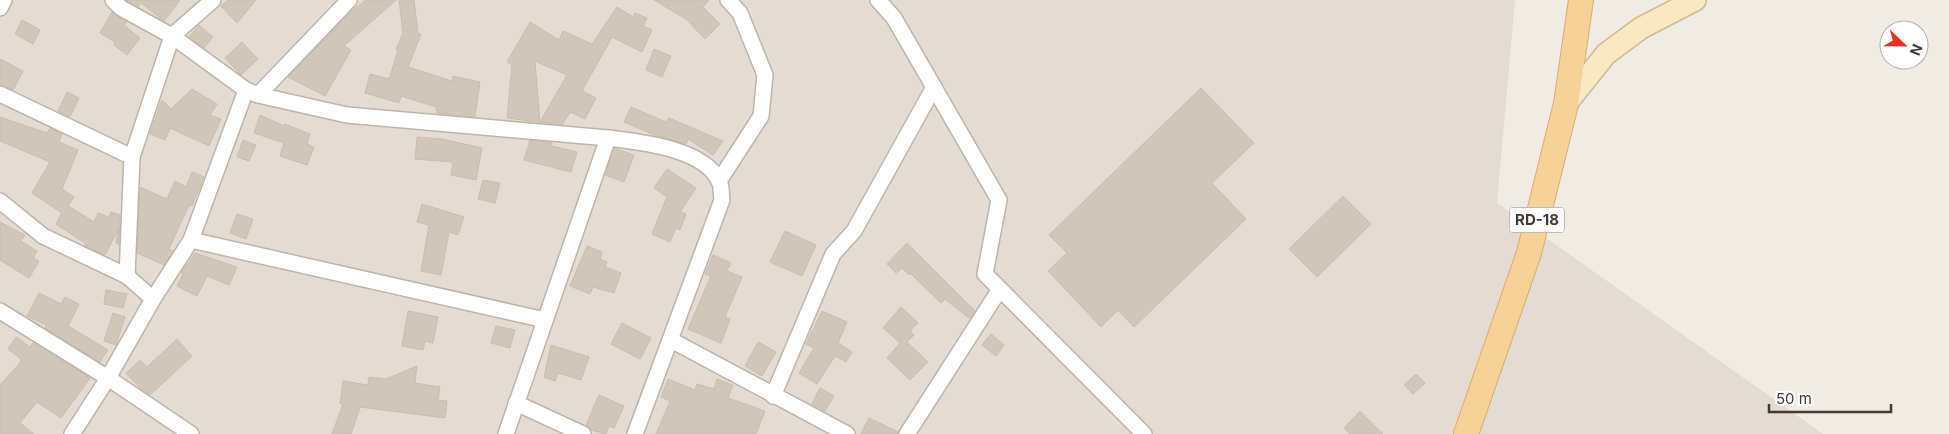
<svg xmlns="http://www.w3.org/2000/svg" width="1949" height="434" font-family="Inter,sans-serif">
	<rect width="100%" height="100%" fill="#f0ebe3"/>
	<!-- residential -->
	<path fill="#e4dcd2" d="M0,0H1515L1497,203L1823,434H0Z"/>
	<!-- building -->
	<g fill="#d1c6ba" stroke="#cbbdad" fill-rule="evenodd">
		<path d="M126,0H180L164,21L141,3L138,7Z"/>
		<path d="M228,0H256L237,23L221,6Z"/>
		<path d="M366,0H396L344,46L351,50L325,96L288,77L353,10Z"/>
		<path d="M399,0H414L418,33L421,34L408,67L452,81L453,76L480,82L475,117L437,113L436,107L401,96L399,103L365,93L370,74L389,79L398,51L396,50L403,33Z"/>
		<path d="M654,0H709L703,7L720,24L705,39L686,19Z"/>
		<path d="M617,7L633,17L635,13L647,18L643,26L652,30L642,52L612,37L582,91L596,98L585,119L570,112L562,125L507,118L512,65L507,62L530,22L559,40L563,31L592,44ZM535,61L567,75L540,122L539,111Z"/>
		<path d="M112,12L126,22L124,25L140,38L127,55L114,45L115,42L100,33Z"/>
		<path d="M22,20L40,30L33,44L15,34Z"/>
		<path d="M199,25L213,37L204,48L189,37Z"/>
		<path d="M242,42L258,59L241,75L225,58Z"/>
		<path d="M654,49L671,56L662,77L646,70Z"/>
		<path d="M0,59L23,71L13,90L0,85Z"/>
		<path d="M1201,88L1254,143L1212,183L1246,219L1134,327L1118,310L1101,327L1048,271L1067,253L1049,235Z"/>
		<path d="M192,89L217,104L210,115L221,119L209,146L170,128L165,140L150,134L162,100L171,109Z"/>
		<path d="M67,92L79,98L70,117L58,111Z"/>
		<path d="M631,107L666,122L669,118L723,141L713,155L688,139L686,144L657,136L624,122Z"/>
		<path d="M260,115L284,126L285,124L310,134L307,144L314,147L307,165L280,156L284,143L254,133Z"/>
		<path d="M0,117L47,133L50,128L62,134L59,142L78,150L62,189L74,197L68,206L94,222L98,213L109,217L111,212L120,215L119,245L116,243L118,230L105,255L85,246L86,244L56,224L62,213L32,193L50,162L0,141Z"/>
		<path d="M417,137L442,139L482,148L476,180L451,175L453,162L415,159Z"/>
		<path d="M243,140L256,145L249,161L237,157Z"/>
		<path d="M530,140L552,143L551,146L577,152L571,172L524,160Z"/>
		<path d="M614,148L634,155L624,182L605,175Z"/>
		<path d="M667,169L696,188L680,212L686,214L680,230L676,228L670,242L652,234L667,197L654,188Z"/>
		<path d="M192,172L204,177L192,206L189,205L169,249L173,251L164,265L137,253L140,187L167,199L175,181L186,187Z"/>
		<path d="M483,180L500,183L495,203L478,199Z"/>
		<path d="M1343,196L1371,224L1317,277L1289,249Z"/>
		<path d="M422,204L464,217L458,235L449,232L441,275L421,271L429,225L417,222Z"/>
		<path d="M237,214L253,219L246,239L230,233Z"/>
		<path d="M0,222L25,235L21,241L37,251L33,258L39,261L29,278L0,260Z"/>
		<path d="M785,231L816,245L802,276L770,262Z"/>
		<path d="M907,243L975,311L970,319L945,299L941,303L910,273L909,275L902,268L896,273L887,264Z"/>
		<path d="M587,246L602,252L600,259L607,262L605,267L621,273L614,293L593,287L590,294L570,286Z"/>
		<path d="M195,253L237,267L229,285L207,276L197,296L177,286L183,274L181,273Z"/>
		<path d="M713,255L731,263L727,271L742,277L725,317L730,319L721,343L688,329L711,276L705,274Z"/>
		<path d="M106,290L127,294L123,308L104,304Z"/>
		<path d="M39,293L61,304L65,297L79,304L68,326L108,350L100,362L45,328L46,325L27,316Z"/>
		<path d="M901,307L918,323L910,331L914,335L907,342L928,362L910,380L887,358L900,343L883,328Z"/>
		<path d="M408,311L438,317L433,343L425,341L423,350L402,346Z"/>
		<path d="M822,311L847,322L838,343L852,352L846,362L835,356L817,384L799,373L814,348L806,344Z"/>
		<path d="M113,313L125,317L116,345L104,341Z"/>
		<path d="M622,323L651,338L640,359L611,344Z"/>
		<path d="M496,326L515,330L510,348L491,343Z"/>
		<path d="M991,334L1004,345L996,356L982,345Z"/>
		<path d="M16,337L30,347L33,343L90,378L61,418L37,402L20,423L34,434H0V385L20,363L21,359L8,349Z"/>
		<path d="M177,339L192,356L150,395L140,388L126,373L140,360L147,367Z"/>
		<path d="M758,342L776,352L762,376L745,366Z"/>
		<path d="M551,345L589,357L581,380L558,373L555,381L544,377Z"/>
		<path d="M417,366L415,383L440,387L438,400L447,401L445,418L360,407L351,434H332L343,404H340L343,381L368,385L369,377L386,379Z"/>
		<path d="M1416,374L1425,383L1413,394L1404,385Z"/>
		<path d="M668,379L695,390L697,384L714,389L717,379L733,385L728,398L765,411L756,434H656L670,401L661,397Z"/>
		<path d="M820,388L834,396L825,411L812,404Z"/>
		<path d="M599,395L624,406L614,428L609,426L606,434L591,430L586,425Z"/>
		<path d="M1360,411L1383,434H1350L1344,428Z"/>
		<path d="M869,418L898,432V434H861Z"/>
	</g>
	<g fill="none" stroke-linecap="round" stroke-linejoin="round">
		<defs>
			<g id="minor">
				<path d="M113,0L121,8L172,36L246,90L258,95L347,115L608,138C639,142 704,148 719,181C722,186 721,194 722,200L635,434"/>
				<path d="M878,0L894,18L999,200L985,274L1144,434"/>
				<path d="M0,8L4,0"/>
				<path d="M0,94L132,157"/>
				<path d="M258,95L349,0"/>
				<path d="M719,181L761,116L765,75L740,13L728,0"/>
				<path d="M0,201L43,236L127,276"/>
				<path d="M191,240L545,320"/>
				<path d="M153,299L191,240L246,90"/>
				<path d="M0,311L108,378L191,434"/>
				<path d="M671,340L847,434"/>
				<path d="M773,396L833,254L854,231L934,87"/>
				<path d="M516,403L583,434"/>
				<path d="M72,434L108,378L153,299L127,276L132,157L172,36L213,0"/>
				<path d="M506,434L608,138"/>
				<path d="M907,434L1000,289"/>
			</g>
			<path id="secondary" d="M1566,104L1606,54L1641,28L1695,0"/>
			<path id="primary" d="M1466,434L1529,253L1566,104L1581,0"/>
		</defs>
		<!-- minor casing -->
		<use href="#minor" stroke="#beb5aa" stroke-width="18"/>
		<!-- secondary casing -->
		<use href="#secondary" stroke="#ceba96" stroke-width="24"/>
		<!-- primary casing -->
		<use href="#primary" stroke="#daad67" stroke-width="26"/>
		<!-- minor -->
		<use href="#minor" stroke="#fff" stroke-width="15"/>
		<!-- secondary -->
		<use href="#secondary" stroke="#fae8c3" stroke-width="21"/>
		<!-- primary -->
		<use href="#primary" stroke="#f7d296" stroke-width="24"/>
	</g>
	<g text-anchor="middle" stroke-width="4" stroke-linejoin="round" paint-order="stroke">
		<!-- shield labels -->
		<rect fill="#fff" stroke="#7b7671" stroke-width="1" x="1509.5" y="207.5" width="55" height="25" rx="4"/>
		<g font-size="15" font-weight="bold" fill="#423b34">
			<text x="1537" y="225">RD-18</text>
		</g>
	</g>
	<!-- north arrow -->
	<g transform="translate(1904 45) rotate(112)"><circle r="24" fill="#ffffff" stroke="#b3b1ae"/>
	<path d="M0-4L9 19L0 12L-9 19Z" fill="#eb2c1f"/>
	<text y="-8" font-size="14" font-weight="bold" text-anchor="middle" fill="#423b34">N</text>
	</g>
	<!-- scale -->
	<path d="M1769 404v8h122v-8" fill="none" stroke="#423b34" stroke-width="2.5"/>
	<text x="1776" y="404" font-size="15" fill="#423b34" stroke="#ffffff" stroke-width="4" paint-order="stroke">50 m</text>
</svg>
